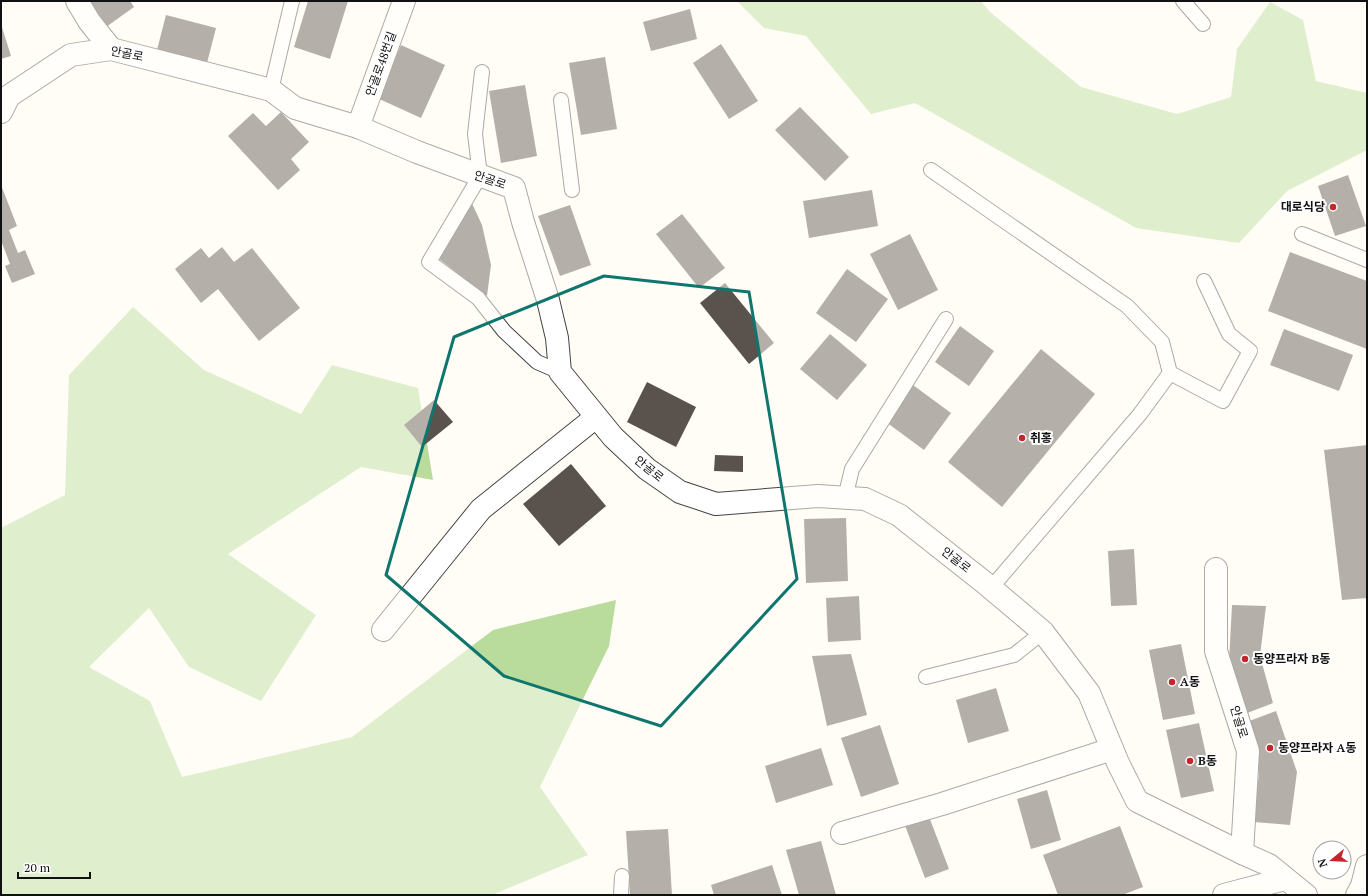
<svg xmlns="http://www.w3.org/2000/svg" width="1368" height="896" font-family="'PT Serif','Noto Sans KR',serif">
	<rect width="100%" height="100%" fill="#fffdf5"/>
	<!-- forest -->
	<g fill="#b9dc9c">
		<path d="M737,1H981L990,12L1081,87L1177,114L1231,97L1237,49L1270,2L1303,20L1316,81L1367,93V150L1287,191L1239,243L1136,228L915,103L871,114L806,36L764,28Z"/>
		<path d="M133,307L204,370L301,414L332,365L418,388L433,480L361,467L228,554L316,615L261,701L189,667L149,608L89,667L150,701L182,777L352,737L493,630L616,600L609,646L540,787L588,855L492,895H1V528L65,495L69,375Z"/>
	</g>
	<!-- building -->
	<g fill="#5a524d">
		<path d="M87,1H130L134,7L106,27Z"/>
		<path d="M308,1H348L330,59L294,47Z"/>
		<path d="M690,9L697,39L651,51L643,22Z"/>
		<path d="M166,15L216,28L207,63L157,50Z"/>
		<path d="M1,24L11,56L1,59Z"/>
		<path d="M721,44L758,101L729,119L693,63Z"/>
		<path d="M401,45L445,65L421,118L377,98Z"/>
		<path d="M605,57L617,129L581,135L569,63Z"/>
		<path d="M525,85L537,156L501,163L489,91Z"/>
		<path d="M800,107L849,157L825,181L775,130Z"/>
		<path d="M281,112L309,142L291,159L300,170L278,190L228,136L253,113L266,126Z"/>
		<path d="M1348,175L1366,226L1335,236L1318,186Z"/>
		<path d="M1,185L17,226L9,230L18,253L25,250L35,274L12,283L5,266L10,264L2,243L1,244Z"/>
		<path d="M872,190L878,226L809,238L803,201Z"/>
		<path d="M469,197L482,225L491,265L487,296L434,255Z"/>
		<path d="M570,205L591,265L560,276L538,216Z"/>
		<path d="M682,214L725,268L699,288L656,234Z"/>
		<path d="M910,234L938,290L898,310L870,254Z"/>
		<path d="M222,247L234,262L252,248L300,308L259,341L218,289L201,303L175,269L201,248L209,258Z"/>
		<path d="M1290,252L1367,281V349L1268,311Z"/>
		<path d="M847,269L888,299L856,342L816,313Z"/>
		<path d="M725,283L774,343L749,364L700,303Z"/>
		<path d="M960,326L994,351L969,386L935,362Z"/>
		<path d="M1284,329L1353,355L1339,391L1270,365Z"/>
		<path d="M830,334L867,365L837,400L800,369Z"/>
		<path d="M1041,349L1095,394L1002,507L948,462Z"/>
		<path d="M647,382L696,407L676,447L627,422Z"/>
		<path d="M913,385L951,413L924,450L886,422Z"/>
		<path d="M434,400L453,422L422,447L404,425Z"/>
		<path d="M1367,445V598L1342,600L1324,450Z"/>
		<path d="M715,455L743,456V472L714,471Z"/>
		<path d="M571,464L606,506L559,546L523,504Z"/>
		<path d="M846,518L848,581L806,583L804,519Z"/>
		<path d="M1134,549L1137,605L1111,606L1108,551Z"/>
		<path d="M859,596L861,640L828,642L826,598Z"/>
		<path d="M1232,605L1266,606L1260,656L1273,703L1242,715L1229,661Z"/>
		<path d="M1181,644L1195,714L1163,720L1149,650Z"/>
		<path d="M851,654L867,715L827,726L812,656Z"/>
		<path d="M996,688L1009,731L968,743L956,700Z"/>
		<path d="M1276,711L1297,772L1290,825L1254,822L1259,773L1244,723Z"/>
		<path d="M1199,723L1214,791L1181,798L1166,730Z"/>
		<path d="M880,725L899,784L861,797L841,738Z"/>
		<path d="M821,748L833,785L776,803L765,766Z"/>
		<path d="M1047,790L1061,840L1031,849L1017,799Z"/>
		<path d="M928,814L949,869L925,878L904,823Z"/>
		<path d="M1120,826L1143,887L1122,895H1058L1043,855Z"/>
		<path d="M668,829L672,895H630L626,831Z"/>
		<path d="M821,841L836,895H799L786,850Z"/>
		<path d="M772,865L782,895H714L711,885Z"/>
	</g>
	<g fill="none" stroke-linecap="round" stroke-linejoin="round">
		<defs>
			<g id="lane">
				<path d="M1183,1L1203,24"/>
				<path d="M482,72L475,134L480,176L429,262L478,298L504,331L537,362L560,372"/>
				<path d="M271,90L292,1"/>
				<path d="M561,100L572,190"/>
				<path d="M931,170L1127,306L1162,342L1170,373L1140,414L991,588"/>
				<path d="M1302,234L1367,260"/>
				<path d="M1170,373L1223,401L1250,351L1229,334L1204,281"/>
				<path d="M845,498L852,469L946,319"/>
				<path d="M926,677L1014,655L1043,632"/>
				<path d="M621,895L622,876"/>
			</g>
			<g id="street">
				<path d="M77,1L89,21L111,49"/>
				<path d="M1,112L9,96L71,55L111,49L271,90L295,108L358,127L417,152L514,188L523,222L548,300L557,338L560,372L613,437L647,469L680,492L716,504L818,496L865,499L899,515L985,583L1043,632L1089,693L1118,763L1137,801L1242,853L1269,865L1306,895"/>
				<path d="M358,127L404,1"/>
				<path d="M1216,569V651L1248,751L1242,853"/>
				<path d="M383,630L481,509L596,417"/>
				<path d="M842,833L942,804L1112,749"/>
				<path d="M1224,895L1285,879"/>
				<path d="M1357,895L1362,886L1367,866"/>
			</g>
		</defs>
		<!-- lane casing -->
		<use href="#lane" stroke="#444" stroke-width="16"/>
		<!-- street casing -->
		<use href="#street" stroke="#444" stroke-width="24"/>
		<!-- lane -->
		<use href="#lane" stroke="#fff" stroke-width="14"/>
		<!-- street -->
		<use href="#street" stroke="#fff" stroke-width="22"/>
	</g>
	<!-- marked area -->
	<path d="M0 0H1368V896H0ZM604,276L749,292L797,579L661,726L504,676L386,575L454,337Z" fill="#fffdf5" fill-opacity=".55" fill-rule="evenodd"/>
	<path fill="none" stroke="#0f766e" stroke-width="3" stroke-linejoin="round" d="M604,276L749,292L797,579L661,726L504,676L386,575L454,337Z"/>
	<!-- markers -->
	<g fill="#c4262e" stroke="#fff" stroke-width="1.5">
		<circle cx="1333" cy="207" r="4"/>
		<circle cx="1022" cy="438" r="4"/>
		<circle cx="1245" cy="659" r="4"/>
		<circle cx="1172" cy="682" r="4"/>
		<circle cx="1270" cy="748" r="4"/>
		<circle cx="1190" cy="761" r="4"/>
	</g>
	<g text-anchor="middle" stroke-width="4" stroke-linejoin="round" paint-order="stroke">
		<!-- street labels -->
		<g font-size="12" fill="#111" stroke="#fff">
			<text transform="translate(127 54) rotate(11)" y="4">안골로</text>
			<text transform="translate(381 64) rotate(-70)" y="4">안골로48번길</text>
			<text transform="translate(490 180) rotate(19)" y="4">안골로</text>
			<text transform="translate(649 469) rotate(39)" y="4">안골로</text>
			<text transform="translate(956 560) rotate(38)" y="4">안골로</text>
			<text transform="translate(1239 722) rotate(73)" y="4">안골로</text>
		</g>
		<!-- poi labels -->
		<g font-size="12" font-weight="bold" fill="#111" stroke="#fff" text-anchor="start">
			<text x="1325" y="211" text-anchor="end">대로식당</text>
			<text x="1030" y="442">취홍</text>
			<text x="1253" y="663">동양프라자 B동</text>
			<text x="1180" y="686">A동</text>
			<text x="1278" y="752">동양프라자 A동</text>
			<text x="1198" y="765">B동</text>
		</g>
	</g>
	<!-- border -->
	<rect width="1368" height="896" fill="none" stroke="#111111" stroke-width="4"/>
	<!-- north arrow -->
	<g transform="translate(1332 860) rotate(252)"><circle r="19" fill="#ffffff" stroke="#a0a0a0"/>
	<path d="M0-3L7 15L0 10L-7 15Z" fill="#c4262e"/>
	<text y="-6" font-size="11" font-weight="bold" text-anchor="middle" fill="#111111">N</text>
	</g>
	<!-- scale -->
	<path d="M18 872v6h72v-6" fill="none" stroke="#111111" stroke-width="2"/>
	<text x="24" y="872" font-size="12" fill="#111111" stroke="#ffffff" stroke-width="3" paint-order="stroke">20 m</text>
</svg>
